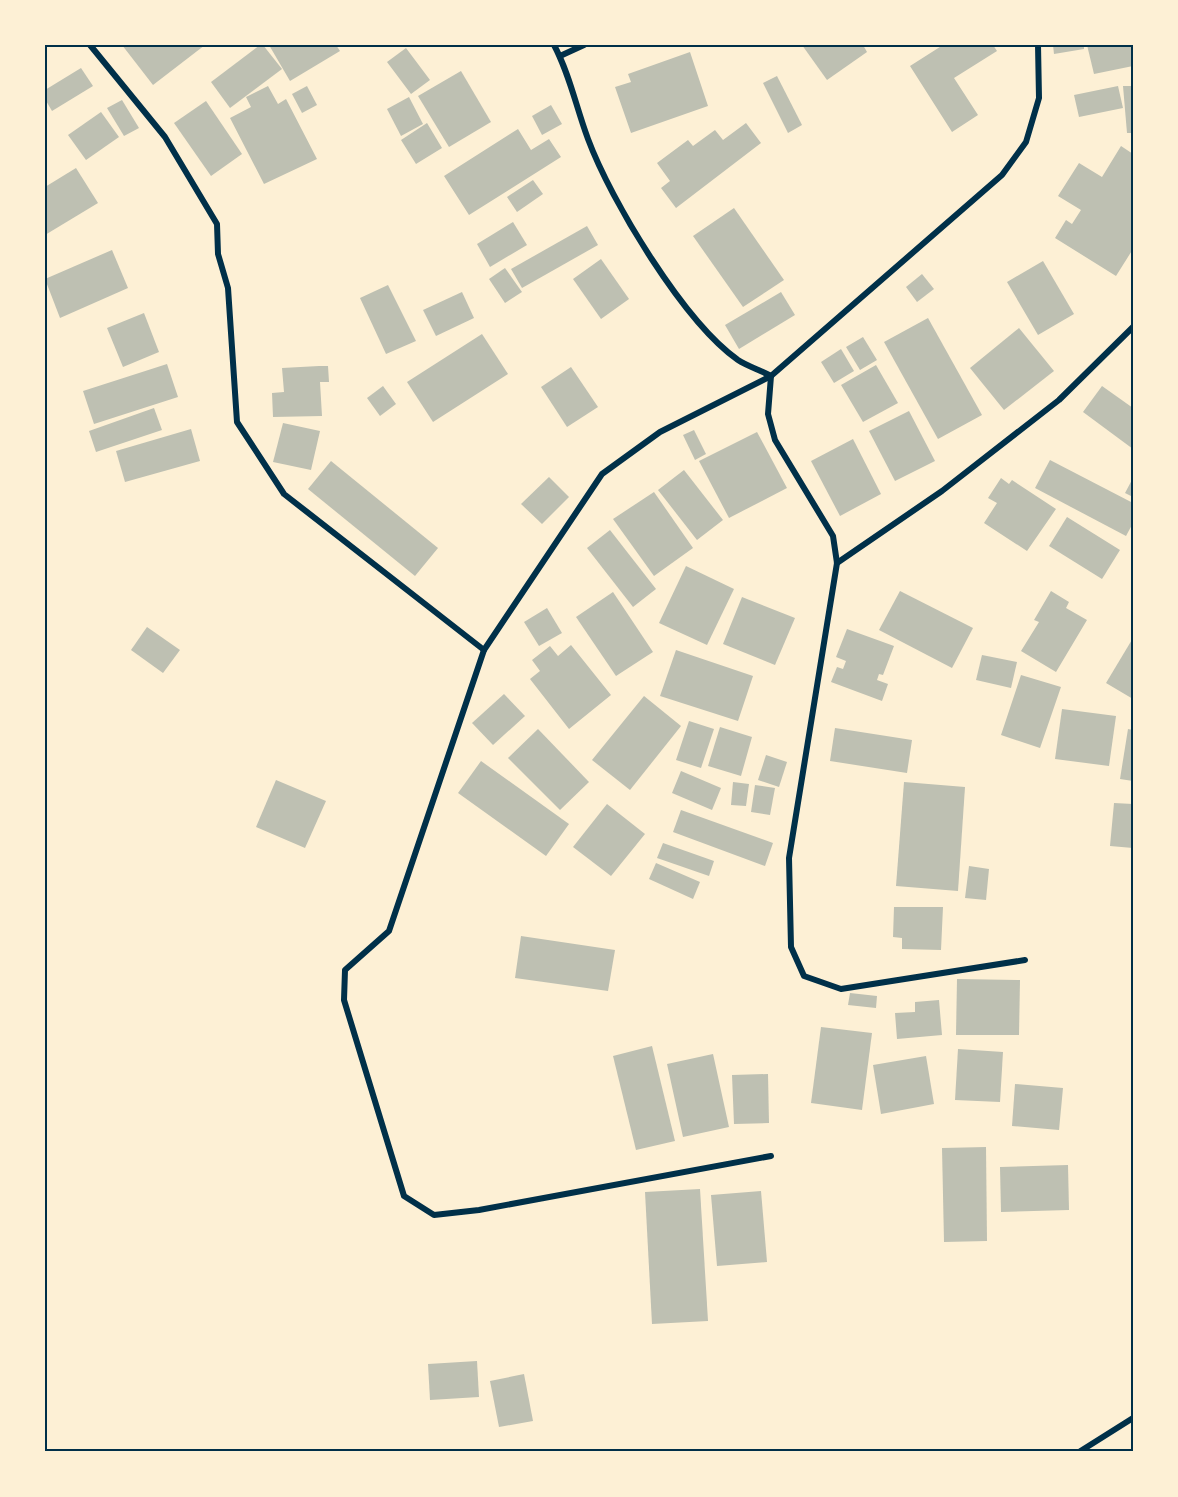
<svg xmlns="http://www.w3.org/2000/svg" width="1178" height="1497" font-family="Overpass,sans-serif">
	<rect width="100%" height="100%" fill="#fdf0d5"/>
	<!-- building -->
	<g fill="#bec0b2">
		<path d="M122,45H205L153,85Z"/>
		<path d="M260,45H263L282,69L230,108L211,82Z"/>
		<path d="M269,45H336L340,51L290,81Z"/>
		<path d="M802,45H863L867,52L827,80Z"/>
		<path d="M943,45H993L997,51L954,78L978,115L952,132L910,66Z"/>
		<path d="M1053,45H1084V49L1054,54Z"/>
		<path d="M1087,45H1133V66L1094,74Z"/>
		<path d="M406,48L430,80L411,94L387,62Z"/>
		<path d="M690,52L708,106L631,133L615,87L631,82L628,74Z"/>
		<path d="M81,68L93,86L52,111L45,99V90Z"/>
		<path d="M461,71L491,122L449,147L418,96Z"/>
		<path d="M777,76L802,125L788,133L763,83Z"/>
		<path d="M268,86L278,104L286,99L317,159L264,184L230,118L251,107L246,97Z"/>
		<path d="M307,86L317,105L302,113L292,94Z"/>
		<path d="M1118,86L1123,108L1079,117L1074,95Z"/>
		<path d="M1123,86H1133V133H1127Z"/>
		<path d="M409,97L423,124L401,136L387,109Z"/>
		<path d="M122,100L139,128L124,136L107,108Z"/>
		<path d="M206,101L242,154L211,176L174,123Z"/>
		<path d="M551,105L562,124L542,135L532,116Z"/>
		<path d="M101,112L119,137L86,160L68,135Z"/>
		<path d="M427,123L442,148L416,164L401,140Z"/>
		<path d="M746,123L761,143L676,208L661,188L670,181L657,163L688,140L693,146L715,130L723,140Z"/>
		<path d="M518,129L531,150L549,139L561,157L469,215L444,176Z"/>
		<path d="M1121,146L1133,154V249L1116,276L1055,238L1066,220L1072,224L1081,210L1058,196L1079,163L1102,177Z"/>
		<path d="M76,168L98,203L45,235V187Z"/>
		<path d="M533,180L543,194L517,212L507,197Z"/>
		<path d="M734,208L784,280L743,307L693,236Z"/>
		<path d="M513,222L527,245L490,267L477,244Z"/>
		<path d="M587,226L598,245L522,288L511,269Z"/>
		<path d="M112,250L128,288L60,318L45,279Z"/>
		<path d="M601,259L629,299L601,319L573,279Z"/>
		<path d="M1043,261L1074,314L1038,335L1007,282Z"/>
		<path d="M505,268L522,292L505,303L489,279Z"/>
		<path d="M922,274L934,289L917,302L906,287Z"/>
		<path d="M388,285L416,341L386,354L360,298Z"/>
		<path d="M462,292L474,318L436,336L423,310Z"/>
		<path d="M781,292L795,315L739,349L725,325Z"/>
		<path d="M144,313L159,352L123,367L107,328Z"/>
		<path d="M928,318L982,415L938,439L884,342Z"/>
		<path d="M1019,328L1054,371L1004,410L970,368Z"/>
		<path d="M482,334L508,374L433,422L407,382Z"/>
		<path d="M863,337L877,360L860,370L846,347Z"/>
		<path d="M841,349L854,371L834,383L821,362Z"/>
		<path d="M167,364L178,397L94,424L83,391Z"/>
		<path d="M876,365L898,403L863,422L841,385Z"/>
		<path d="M319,366H328L329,382H320L322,416L273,417L272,393L284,392L282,368Z"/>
		<path d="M571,367L598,407L567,427L541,387Z"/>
		<path d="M383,386L396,404L380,416L367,398Z"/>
		<path d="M1102,386L1133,408V449L1083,412Z"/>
		<path d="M154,408L162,430L96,452L89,431Z"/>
		<path d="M909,411L935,461L895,481L869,431Z"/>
		<path d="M283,423L320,431L311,470L273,462Z"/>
		<path d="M191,429L200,461L125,482L116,451Z"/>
		<path d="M694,430L706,454L695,460L683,435Z"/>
		<path d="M757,432L787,488L729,518L699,461Z"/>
		<path d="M853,439L881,494L840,516L811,461Z"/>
		<path d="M1050,460L1133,503V523L1126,536L1035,488Z"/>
		<path d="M331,461L438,548L415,576L308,489Z"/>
		<path d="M684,470L723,520L697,540L658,490Z"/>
		<path d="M549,477L569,497L542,524L521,504Z"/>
		<path d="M1001,478L1009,484L1012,480L1056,509L1027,551L984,523L997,503L988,498Z"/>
		<path d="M1133,478V497L1125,493Z"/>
		<path d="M654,492L693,548L654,576L613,519Z"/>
		<path d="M1067,517L1120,550L1102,579L1049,546Z"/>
		<path d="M610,530L656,589L633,607L587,548Z"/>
		<path d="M686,566L734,589L707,645L659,623Z"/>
		<path d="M900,591L973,628L952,668L879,630Z"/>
		<path d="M1051,591L1069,602L1066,608L1087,620L1056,672L1021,651L1039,622L1034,620Z"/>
		<path d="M613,592L653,652L616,676L576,617Z"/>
		<path d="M742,597L795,618L775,665L723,644Z"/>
		<path d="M547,608L562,633L539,646L524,622Z"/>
		<path d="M147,627L180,650L163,673L131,650Z"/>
		<path d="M847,629L894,646L883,675L879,674L877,680L888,684L882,701L831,682L837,667L843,669L846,661L836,657Z"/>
		<path d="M1133,638V699L1106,683Z"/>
		<path d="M571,645L611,695L569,729L530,679L540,671L532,660L550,646L558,656Z"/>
		<path d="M676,650L753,676L738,721L660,696Z"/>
		<path d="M982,655L1017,662L1011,688L976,680Z"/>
		<path d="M1021,675L1061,687L1040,748L1001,735Z"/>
		<path d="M504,694L525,716L493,745L472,723Z"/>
		<path d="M644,696L681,726L630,790L592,760Z"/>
		<path d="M1062,709L1116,716L1109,766L1055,759Z"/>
		<path d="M689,721L714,729L701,768L676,760Z"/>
		<path d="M720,727L752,737L741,776L708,766Z"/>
		<path d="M835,728L912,740L907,773L830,761Z"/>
		<path d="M538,729L589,782L560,810L508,758Z"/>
		<path d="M1128,729L1133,730V781L1120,779Z"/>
		<path d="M766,755L787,762L779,787L758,780Z"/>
		<path d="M481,761L569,824L546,856L458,793Z"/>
		<path d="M681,771L721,788L712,810L672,793Z"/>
		<path d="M276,780L326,801L305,848L256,827Z"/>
		<path d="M733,782L749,784L746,806L731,805Z"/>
		<path d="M904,782L965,787L958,891L896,886Z"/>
		<path d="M755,785L775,788L770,815L751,812Z"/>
		<path d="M1114,803L1133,804V848L1110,846Z"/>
		<path d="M607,804L645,834L611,876L573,847Z"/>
		<path d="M681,810L773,843L765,866L673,832Z"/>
		<path d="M663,843L714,861L709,876L657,858Z"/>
		<path d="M656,863L700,882L693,899L649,879Z"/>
		<path d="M969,866L989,869L986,900L965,898Z"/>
		<path d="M894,907H943L941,950L902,949V938L893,937Z"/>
		<path d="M521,936L615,950L608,991L515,978Z"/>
		<path d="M957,979L1020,980L1019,1035H956Z"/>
		<path d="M850,993L877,996L876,1008L848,1005Z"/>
		<path d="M939,1000L942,1035L897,1039L895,1013L915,1012V1002Z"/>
		<path d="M821,1027L872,1033L862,1110L811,1103Z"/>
		<path d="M652,1046L675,1141L636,1150L613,1056Z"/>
		<path d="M958,1049L1003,1052L1000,1102L955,1100Z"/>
		<path d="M713,1054L729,1127L683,1137L667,1064Z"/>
		<path d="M926,1056L934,1104L881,1114L873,1065Z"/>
		<path d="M768,1074L769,1123L734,1124L732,1075Z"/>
		<path d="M1015,1084L1063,1088L1059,1130L1012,1126Z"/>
		<path d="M986,1147L987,1241L944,1242L942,1148Z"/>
		<path d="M1068,1165L1069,1210L1001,1212L1000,1167Z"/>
		<path d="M700,1189L708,1321L652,1324L645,1192Z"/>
		<path d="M761,1191L767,1262L717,1266L711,1195Z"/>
		<path d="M477,1361L479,1397L430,1400L428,1364Z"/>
		<path d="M524,1374L533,1421L499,1427L490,1381Z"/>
	</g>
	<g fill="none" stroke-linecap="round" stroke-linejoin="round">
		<!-- minor -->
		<g stroke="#003049" stroke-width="6">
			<path d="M90,45L165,137L217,224L218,254L228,288L237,422L284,494L484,650L602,474L660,432L771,376L1002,175L1026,142L1039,98L1038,45"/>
			<path d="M554,45C570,75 576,107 588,139C611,201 684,322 738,360C747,366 760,370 771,376"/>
			<path d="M560,56L584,45"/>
			<path d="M771,376L768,414L775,440L833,536L837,563L789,858L791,947L804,976L841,989L1025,960"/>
			<path d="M837,563L942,491L1059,400L1133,327"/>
			<path d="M484,650L389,931L345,970L344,1000L404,1196L434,1215L479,1210L771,1156"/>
			<path d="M1079,1452L1133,1418"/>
		</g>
	</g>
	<!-- border -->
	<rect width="1178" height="1497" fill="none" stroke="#fdf0d5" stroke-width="93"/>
	<rect x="46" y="46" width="1086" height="1404" fill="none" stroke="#003049" stroke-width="2"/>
</svg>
